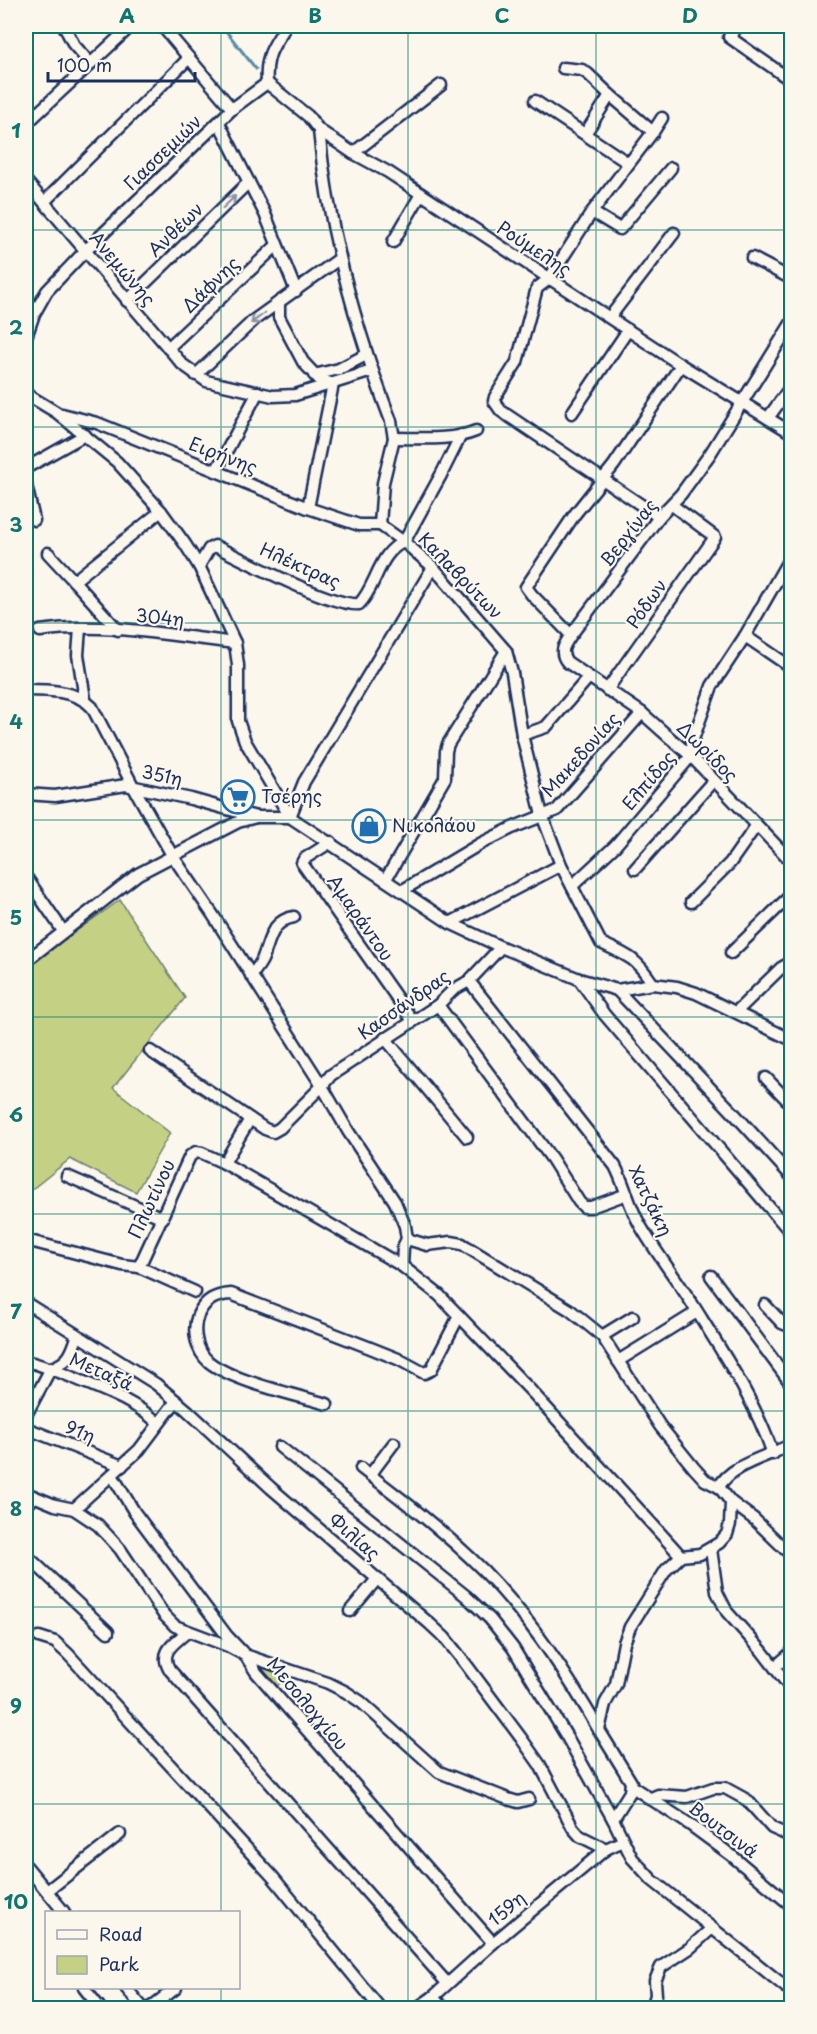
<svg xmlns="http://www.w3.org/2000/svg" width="817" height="2034" font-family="'Playpen Sans',sans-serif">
	<rect width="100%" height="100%" fill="#fbf7ec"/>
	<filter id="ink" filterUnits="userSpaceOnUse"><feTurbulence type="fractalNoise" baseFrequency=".0167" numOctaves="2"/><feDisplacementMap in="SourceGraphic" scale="12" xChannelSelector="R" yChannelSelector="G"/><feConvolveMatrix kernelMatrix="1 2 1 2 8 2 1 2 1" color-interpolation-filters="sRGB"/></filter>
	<g filter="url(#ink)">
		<!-- green -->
		<g fill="#c4d185" stroke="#708072" stroke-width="1.5">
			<path d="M120,900L185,998L113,1088L170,1133L136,1192L70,1159L26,1194V967Z"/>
			<path d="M256,1664L289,1675L276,1687Z"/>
		</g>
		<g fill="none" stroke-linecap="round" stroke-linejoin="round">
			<!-- stream -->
			<path stroke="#568ea8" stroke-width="3" d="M222,26L256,69"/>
			<defs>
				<g id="minor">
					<path d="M64,26L74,45L90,63"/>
					<path d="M162,26L232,109"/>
					<path d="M738,26L729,37L792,81"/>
					<path d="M563,68L582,70L588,74L610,95L653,132"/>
					<path d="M783,75L792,64"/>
					<path d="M267,83L308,116L319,130L353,153L388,172L681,365L792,433"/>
					<path d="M267,83C265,57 272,47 286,26"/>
					<path d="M535,101L628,163"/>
					<path d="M26,107L33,117"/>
					<path d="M219,123L265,214L296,291"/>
					<path d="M26,124L131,26"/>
					<path d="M319,130C328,231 355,327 391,421L394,438L383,483L380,525"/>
					<path d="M585,134L610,95"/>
					<path d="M353,153L441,85"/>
					<path d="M26,181L182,364L206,381L273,396L295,395L372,371"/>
					<path d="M44,202L189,58"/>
					<path d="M592,212L620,229L671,168"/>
					<path d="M393,242L421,194"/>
					<path d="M752,258L792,279"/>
					<path d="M127,301L249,182"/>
					<path d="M279,302V317L303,362L319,379L333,384L308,508"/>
					<path d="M610,317L674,233"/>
					<path d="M792,322L710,454L681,494L659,517L571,635C564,645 559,652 567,662L642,713L670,738L691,756L792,862"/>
					<path d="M26,337L34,314L47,291L85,251L232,109L267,83"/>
					<path d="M168,348L277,245"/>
					<path d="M196,375L254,320L339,259"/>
					<path d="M314,375L339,369L366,355"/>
					<path d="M26,394L56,412L117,462L161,511L185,544L199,566L235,643L238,665V721L245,741L290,817L450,923L501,947L579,979L617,990L653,984L677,987L696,993L792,1040"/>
					<path d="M572,413L628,330"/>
					<path d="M62,414L97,423L308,508L359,525H380"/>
					<path d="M768,418L792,385"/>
					<path d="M394,438C420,438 452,441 476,431"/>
					<path d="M26,468L85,435"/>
					<path d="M216,471L258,392"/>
					<path d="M26,485L34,520"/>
					<path d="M659,517L501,411L494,401L495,397L517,362L537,288L549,279L592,212L653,132L662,118"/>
					<path d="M380,525L404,542L433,567L506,651L512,673L522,735L542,815L561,865L601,943C629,956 636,958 653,984"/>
					<path d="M48,553L74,581L161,511"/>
					<path d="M199,566L209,549L215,546C244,560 332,607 359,604C376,588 379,551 404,542L441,475L461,435"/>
					<path d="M74,581L118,630"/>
					<path d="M80,628L78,655L85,699"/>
					<path d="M40,631C102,621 173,636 235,643"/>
					<path d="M571,635L532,595L526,587L575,514L614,465L681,365"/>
					<path d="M745,636L792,668"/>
					<path d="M26,690C47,690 76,690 92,707L133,786L172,855L213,915L322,1086L348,1131L395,1202L405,1226L407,1239L403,1247L402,1266"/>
					<path d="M607,690L715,537L672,505"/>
					<path d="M522,735L546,727L589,677"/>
					<path d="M26,794L55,796L126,785L191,799L256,817H290"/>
					<path d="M290,817L304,782L433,567"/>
					<path d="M331,842L304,859L302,863L413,1021"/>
					<path d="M635,869L713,781"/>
					<path d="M26,877L63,931"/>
					<path d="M386,879L445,778L446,751L448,744L506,651"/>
					<path d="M572,886L615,846L691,756L692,742L712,686L745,636L792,554"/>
					<path d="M403,890L480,844L512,828L557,810L642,713"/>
					<path d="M691,902L730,863L756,826"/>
					<path d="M450,923L561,865"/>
					<path d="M731,953L792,894"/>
					<path d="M26,961L138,874L238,822L256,817"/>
					<path d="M251,976C255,971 259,966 262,960C270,942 270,921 294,917"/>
					<path d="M579,979L604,1014L792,1234"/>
					<path d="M469,981L615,1166C625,1185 629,1206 640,1225C656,1253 676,1278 693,1305C723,1353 755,1401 773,1454"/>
					<path d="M617,990L742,1122L792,1177"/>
					<path d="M438,1005L552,1159L579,1202L584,1207H591L627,1194"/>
					<path d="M736,1012L781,968L788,964L792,965"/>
					<path d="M385,1038L467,1137"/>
					<path d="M150,1051L265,1129L273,1132L280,1128L322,1086L331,1075L438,1005L453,990L469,981L501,947"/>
					<path d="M766,1078L792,1105"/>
					<path d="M224,1163L250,1119"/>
					<path d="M67,1176L163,1218"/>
					<path d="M407,1239L427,1245L451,1242L462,1244L570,1310L602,1336L660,1426L694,1468L705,1480L719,1487L731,1502L730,1524L727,1534L719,1543L700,1554L681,1556L666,1570L630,1627L624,1643L616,1684L605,1704L599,1730L631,1782L630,1792L613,1819L632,1858L652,1880L792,1992"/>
					<path d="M26,1240L122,1265L139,1267L195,1292"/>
					<path d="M139,1267L190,1156L196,1152L202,1153L224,1163L402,1266L439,1295L533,1393L681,1556"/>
					<path d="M711,1276L792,1385"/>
					<path d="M26,1303L156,1384L187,1410L271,1488L430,1624L445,1638L465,1663L521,1738L540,1765L573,1828L580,1836L606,1849"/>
					<path d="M765,1305L782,1323L792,1327"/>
					<path d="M602,1336L633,1317"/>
					<path d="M26,1361C46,1366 64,1374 84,1382C111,1393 136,1403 158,1423"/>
					<path d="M618,1361L697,1312"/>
					<path d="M327,1404C296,1395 232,1381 209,1362C196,1351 192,1330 198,1315C205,1300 215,1295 231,1294L368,1347L398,1359L424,1373L431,1370L459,1316"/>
					<path d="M26,1415L51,1368C68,1363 72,1353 77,1337"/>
					<path d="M26,1428L122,1466"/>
					<path d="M280,1447L466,1596L490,1619L513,1648L567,1737L613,1819"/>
					<path d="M361,1468C403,1500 446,1533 484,1571C529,1617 567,1674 599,1730"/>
					<path d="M112,1475L135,1513L227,1636L245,1655L256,1672L493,1943"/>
					<path d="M370,1475L394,1443"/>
					<path d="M719,1487C731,1464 768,1457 792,1444"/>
					<path d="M26,1493L55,1505L74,1509L98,1525L120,1549L164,1615L175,1626L228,1646L245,1655L328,1683L346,1692L361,1702L439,1772L508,1799L518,1802L529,1799"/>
					<path d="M731,1502L754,1519L792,1556"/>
					<path d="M26,1505L34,1497"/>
					<path d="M74,1509L139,1450L176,1401"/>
					<path d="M711,1549L717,1592L727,1612L762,1651L792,1690"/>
					<path d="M26,1555L108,1632"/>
					<path d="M350,1611L377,1579"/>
					<path d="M187,1632C175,1643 159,1651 169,1669L447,1983"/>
					<path d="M39,1637L55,1642L68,1654L272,1876L380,2008"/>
					<path d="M775,1667L792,1652"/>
					<path d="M631,1786L689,1824L731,1855L792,1906"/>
					<path d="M649,1799L658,1795L687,1797L713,1788H725L747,1800L772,1828L792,1837"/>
					<path d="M26,1866L64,1912"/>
					<path d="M47,1891L120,1834"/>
					<path d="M84,1988L100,2008"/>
					<path d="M126,1988L143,2008"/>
					<path d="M433,1997L443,2008"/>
					<path d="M150,2008L176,1988"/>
					<path d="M417,2008L433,1997L493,1943L606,1849L623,1841"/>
					<path d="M652,2008L656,1995L655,1981L661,1967L690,1948L712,1928"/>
				</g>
			</defs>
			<!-- minor casing -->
			<use href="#minor" stroke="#1b2f5e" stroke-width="15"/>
			<!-- minor -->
			<use href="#minor" stroke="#fbf7ec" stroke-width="10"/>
		</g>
		<!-- one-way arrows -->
		<defs><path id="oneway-shaft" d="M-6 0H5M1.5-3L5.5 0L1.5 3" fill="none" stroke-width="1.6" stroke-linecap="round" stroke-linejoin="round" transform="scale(1.5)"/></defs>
		<g stroke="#8b93a5">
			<use href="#oneway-shaft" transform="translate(229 202) rotate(-44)"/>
			<use href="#oneway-shaft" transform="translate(258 318) rotate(142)"/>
		</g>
	</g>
	<!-- grid -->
	<path fill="none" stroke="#0f766e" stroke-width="1.5" stroke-opacity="0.55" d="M221,26V1912M408,26V2008M596,26V2008M26,230H792M26,427H792M26,623H792M26,820H792M26,1017H792M26,1214H792M26,1411H792M26,1607H792M26,1804H792M221,1988V2008"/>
	<!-- icons -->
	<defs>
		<symbol id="supermarket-ring" viewBox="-11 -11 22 22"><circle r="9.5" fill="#fbf7ec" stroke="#1f6fb2" stroke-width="1.5"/><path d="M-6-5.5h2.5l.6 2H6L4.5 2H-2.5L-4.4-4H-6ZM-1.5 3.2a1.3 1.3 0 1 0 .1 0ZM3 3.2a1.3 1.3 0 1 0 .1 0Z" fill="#1f6fb2"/></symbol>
		<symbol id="shop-ring" viewBox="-11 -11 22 22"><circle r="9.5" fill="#fbf7ec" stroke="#1f6fb2" stroke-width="1.5"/><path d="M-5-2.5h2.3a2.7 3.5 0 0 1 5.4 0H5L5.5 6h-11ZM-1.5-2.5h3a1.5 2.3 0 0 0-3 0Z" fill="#1f6fb2"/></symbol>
	</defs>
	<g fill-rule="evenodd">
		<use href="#supermarket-ring" x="219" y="778" width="38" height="38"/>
		<use href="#shop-ring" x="350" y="807" width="38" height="38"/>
	</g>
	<g text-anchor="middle" stroke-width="4.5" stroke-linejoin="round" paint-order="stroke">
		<!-- street labels -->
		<g font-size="18" fill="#1b2f5e" stroke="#fbf7ec">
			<text transform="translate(163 153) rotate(-44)" y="6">Γιασσεμιών</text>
			<text transform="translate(176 230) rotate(-44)" y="6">Ανθέων</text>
			<text transform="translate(534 249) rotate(33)" y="6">Ρούμελης</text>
			<text transform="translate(122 269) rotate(50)" y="6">Ανεμώνης</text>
			<text transform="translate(211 285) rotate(-44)" y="6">Δάφνης</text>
			<text transform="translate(223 456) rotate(21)" y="6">Ειρήνης</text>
			<text transform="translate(629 533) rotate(-52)" y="6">Βεργίνας</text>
			<text transform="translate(300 566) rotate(24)" y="6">Ηλέκτρας</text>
			<text transform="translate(460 576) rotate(46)" y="6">Καλαβρύτων</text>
			<text transform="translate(647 604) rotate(-55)" y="6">Ρόδων</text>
			<text transform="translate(160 618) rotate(6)" y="6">304η</text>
			<text transform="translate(707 752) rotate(45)" y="6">Δωρίδος</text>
			<text transform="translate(581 755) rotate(-48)" y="6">Μακεδονίας</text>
			<text transform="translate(162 776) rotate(12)" y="6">351η</text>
			<text transform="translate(649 781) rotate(-50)" y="6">Ελπίδος</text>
			<text transform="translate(360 918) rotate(55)" y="6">Αμαράντου</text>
			<text transform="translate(404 1005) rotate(-35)" y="6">Κασσάνδρας</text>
			<text transform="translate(152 1199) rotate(-65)" y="6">Πλωτίνου</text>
			<text transform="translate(650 1201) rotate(64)" y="6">Χατζάκη</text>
			<text transform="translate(101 1372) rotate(24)" y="6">Μεταξά</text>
			<text transform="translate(80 1432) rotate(22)" y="6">91η</text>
			<text transform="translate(354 1537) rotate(41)" y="6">Φιλίας</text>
			<text transform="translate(307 1704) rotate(50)" y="6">Μεσολογγίου</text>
			<text transform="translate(723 1830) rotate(37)" y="6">Βουτσινά</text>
			<text transform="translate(507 1909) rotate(-40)" y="6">159η</text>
		</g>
		<!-- poi labels -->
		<g font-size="18" fill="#1b2f5e" stroke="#fbf7ec" text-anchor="start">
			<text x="261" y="803">Τσέρης</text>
			<text x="392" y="832">Νικολάου</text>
		</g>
	</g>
	<!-- margin -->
	<rect width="817" height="2034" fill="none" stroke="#fbf7ec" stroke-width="66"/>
	<!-- legend -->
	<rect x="45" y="1911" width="195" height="78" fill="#fbf7ec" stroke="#a1a7b3" stroke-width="1.5"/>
	<rect x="57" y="1930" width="30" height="9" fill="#fbf7ec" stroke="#a1a7b3" stroke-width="1.5"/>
	<text x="99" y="1941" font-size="18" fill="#1b2f5e">Road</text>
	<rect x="57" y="1956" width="30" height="18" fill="#c4d185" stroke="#a1a7b3" stroke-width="1.5"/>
	<text x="99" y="1971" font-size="18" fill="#1b2f5e">Park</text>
	<!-- scale -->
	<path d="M48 72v9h147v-9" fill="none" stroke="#1b2f5e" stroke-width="3"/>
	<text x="57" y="72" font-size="18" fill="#1b2f5e" stroke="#fbf7ec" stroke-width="4.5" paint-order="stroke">100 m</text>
	<rect x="33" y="33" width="751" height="1968" fill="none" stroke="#0f766e" stroke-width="2"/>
	<g font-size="20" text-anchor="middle" font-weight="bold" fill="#0f766e">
		<text x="127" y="23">A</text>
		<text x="315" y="23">B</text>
		<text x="502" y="23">C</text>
		<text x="690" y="23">D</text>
		<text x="16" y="138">1</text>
		<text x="16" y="335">2</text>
		<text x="16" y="532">3</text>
		<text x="16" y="729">4</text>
		<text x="16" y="925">5</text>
		<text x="16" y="1122">6</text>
		<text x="16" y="1319">7</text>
		<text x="16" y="1516">8</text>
		<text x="16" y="1713">9</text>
		<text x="16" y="1909">10</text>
	</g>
</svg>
